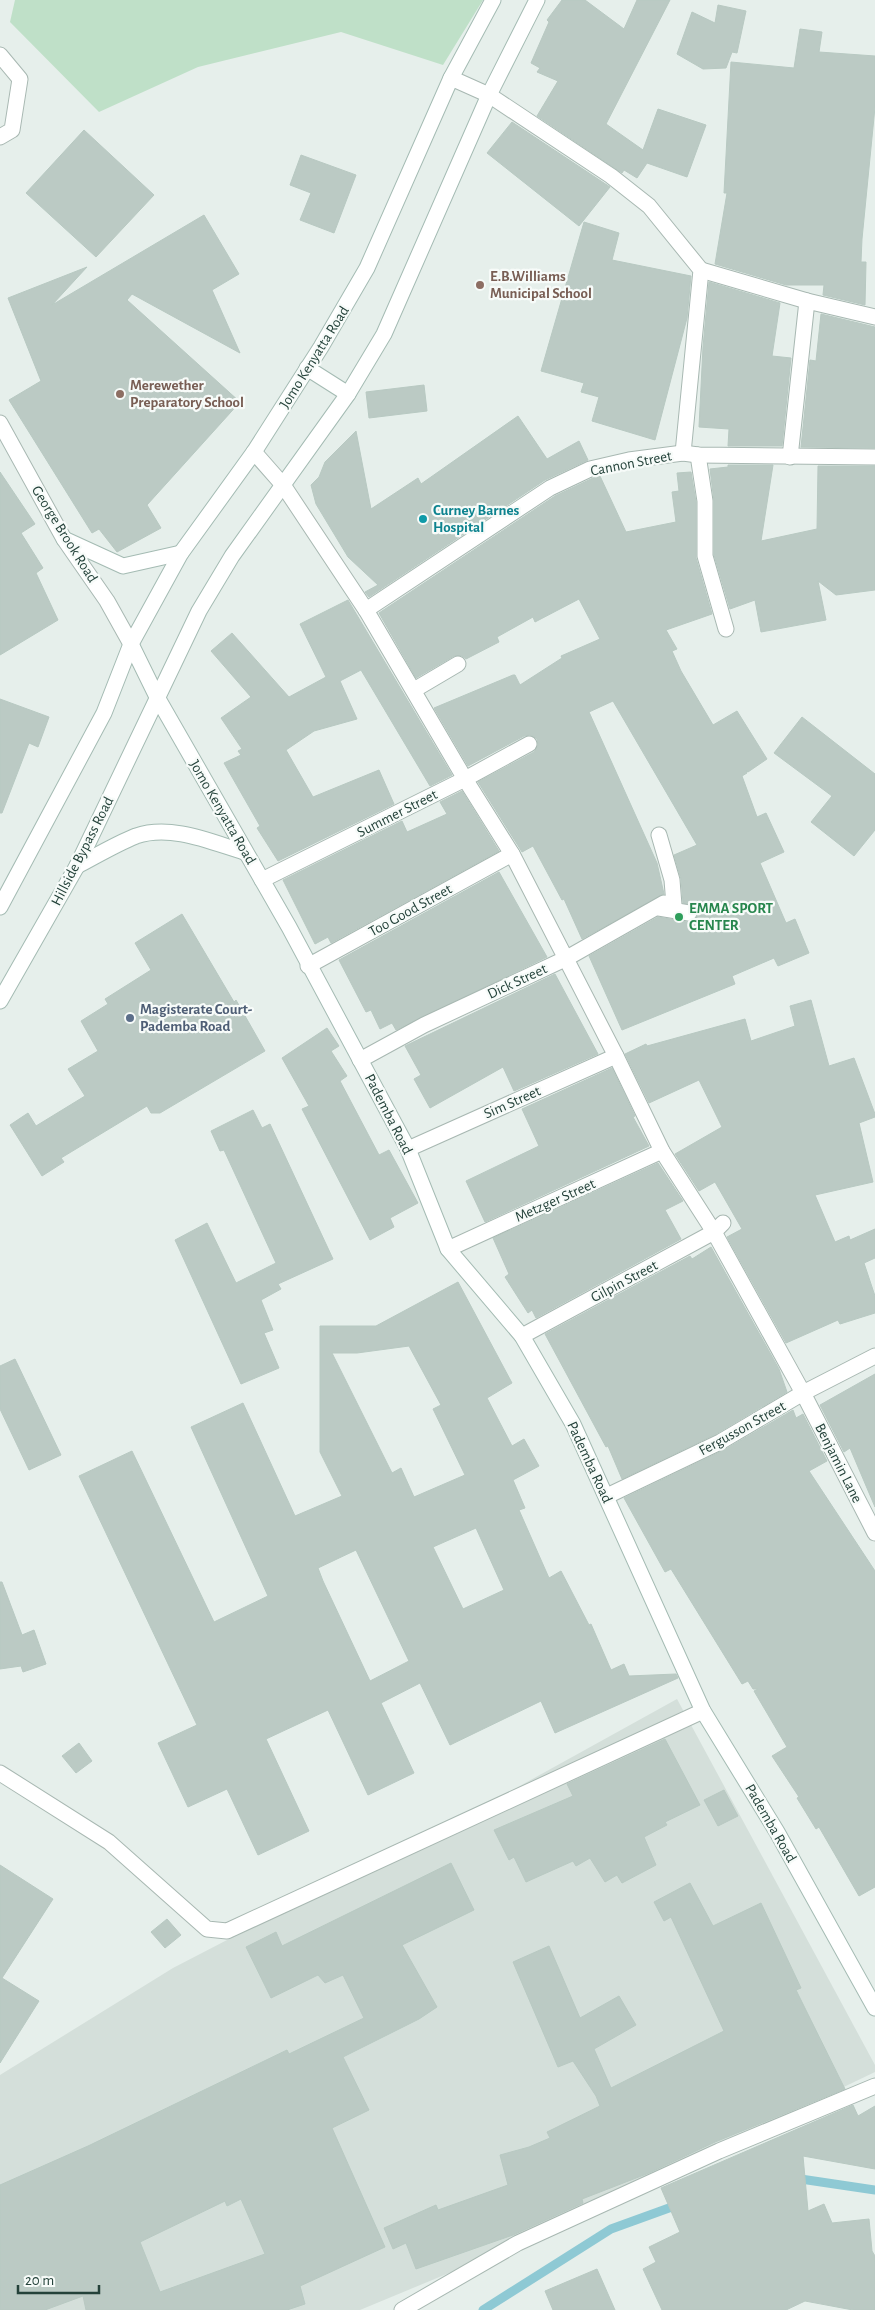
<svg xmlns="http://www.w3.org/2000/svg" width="875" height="2310" font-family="'Alegreya Sans',sans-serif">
	<rect width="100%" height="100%" fill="#e6efeb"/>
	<!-- built -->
	<path fill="#d4dfda" d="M677,1699L875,2065V2072L502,2251L360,2310H0V2075L173,1968L462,1818Z"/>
	<!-- green -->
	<path fill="#bfe0c8" d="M15,0H483L443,65L341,32L198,67L99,112L10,22Z"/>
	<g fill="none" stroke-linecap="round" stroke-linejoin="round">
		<!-- stream -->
		<g stroke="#8ec9d4" stroke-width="9">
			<path d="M794,2178L875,2190"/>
			<path d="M483,2310L611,2229L680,2204"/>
		</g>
	</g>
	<!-- building -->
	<g fill="#bbcac4" stroke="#b8c9c2" fill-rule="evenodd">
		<path d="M562,0H585L624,29L637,0H670L606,124L643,150L658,109L706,125L687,177L647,163L637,178L624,170L622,173L537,116L558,81L537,72L540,68L531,63L549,22L547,20Z"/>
		<path d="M718,5L746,11L737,53L732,52L726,68L703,69L677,54L692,12L715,23Z"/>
		<path d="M800,29L822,32L819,52L875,56V107L862,239L861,262H866L865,305L823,295L824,285H786L715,264L727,193H724L731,62L794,68Z"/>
		<path d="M512,122L610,187L579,226L487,153Z"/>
		<path d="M84,130L154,195L96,257L26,193Z"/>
		<path d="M301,155L356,175L334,233L300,220L311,193L290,185Z"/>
		<path d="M204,215L239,274L212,290L240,353L132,294L127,300L240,402L147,505L161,528L117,552L99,529L92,533L9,400L41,381L8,298L87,267L52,305Z"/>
		<path d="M584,222L619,233L612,260L691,276L687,318L655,440L592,421L599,397L581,392L584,383L541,371Z"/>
		<path d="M709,282L780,303L772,356L791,358L782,446H728L729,429L699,427L703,347Z"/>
		<path d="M821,314L875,327V448L801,447L810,360L816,361Z"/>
		<path d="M424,385L427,411L369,418L366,392Z"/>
		<path d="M518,416L547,459L579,441L588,460L545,480L369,597L365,592L378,585L348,557L316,504L311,485L319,477L325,462L356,431L371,509L418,478L421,484Z"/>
		<path d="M728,465H773L761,541L817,529L818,466H875V590L836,595L818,581L826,620L761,632L755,600L730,609L714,555V501L710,469L728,467Z"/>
		<path d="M0,472L35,524L21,533L43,568L36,573L58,620L0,655Z"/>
		<path d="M691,472L696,502V558L712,614L666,630L677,649L672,651L681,671L713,725L737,711L767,759L748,772L746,770L747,773L742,776L757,817L766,813L784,852L760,863L786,923L795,919L809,953L778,966L774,958L732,976L735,984L622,1030L589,956L658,917L687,922L696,919L698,914L695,906L683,903L681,879L674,855L697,845L613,701L589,712L657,863L664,894L582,939L564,899L562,900L533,846L522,852L478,782L534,752L538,745L537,739L530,735L524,736L468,766L434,708L513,675H515L520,685L562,658L561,656L600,639L579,599L535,622L533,617L497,637L499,642L466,659L462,656H454L416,678L379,613L555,496L593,478L600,476L626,532L676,522L672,492L679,491L677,473Z"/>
		<path d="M348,600L452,775L430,786L361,670L340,681L357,719L314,731L286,750L313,797L379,770L394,804L278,861L257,828L260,826L224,763L241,755L238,751L242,749L221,718L251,697L211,651L232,633L289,697L326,677L300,624Z"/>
		<path d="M0,699L49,717L38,747L29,743L2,813H0Z"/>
		<path d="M802,717L875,774V830L854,856L811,822L832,796L774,753Z"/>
		<path d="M462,791L499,851L331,943L328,937L315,944L283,880L402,821L407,832L447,814L440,802Z"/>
		<path d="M499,872L547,957L396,1030L392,1023L380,1029L371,1010L366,1012L339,960Z"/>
		<path d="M182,914L234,1002L236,1000L265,1051L160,1113H151L147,1106L61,1158L64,1162L42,1176L10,1125L28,1113L36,1126L85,1096L68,1069L98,1051L81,1021L108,1004L105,999L151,970L135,943Z"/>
		<path d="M555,974L598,1054L514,1091L503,1067L430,1108L414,1079L421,1075L405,1046Z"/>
		<path d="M811,1000L829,1066L854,1058L875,1114V1117L859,1123L873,1182L815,1195L835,1242L849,1236L850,1240L875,1229V1258L864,1263L875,1296V1313L840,1324L838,1320L786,1343L727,1237L742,1229L715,1182L699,1191L675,1154L722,1127L699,1080L649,1103L625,1054L646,1044L647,1046L745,1019L751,1041L795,1026L790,1006Z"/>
		<path d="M327,1028L339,1046L331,1051L347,1076L340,1081L379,1155L389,1150L418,1203L390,1218L394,1227L370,1240L302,1109L309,1106L282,1058Z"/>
		<path d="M612,1068L635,1116L633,1117L649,1146L485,1222L466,1181L539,1146L522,1109Z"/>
		<path d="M253,1110L262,1128L270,1124L333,1259L278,1284L281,1289L261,1300L273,1330L264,1333L279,1368L241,1384L175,1240L207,1223L236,1283L276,1263L224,1150L220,1151L211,1131Z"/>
		<path d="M658,1163L683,1201L665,1210L681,1239L536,1318L532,1310L528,1313L505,1277L509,1274L493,1238Z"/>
		<path d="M711,1247L779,1369L787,1392L716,1434L622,1479L608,1446L606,1447L545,1334L690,1256L692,1259Z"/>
		<path d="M458,1282L512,1383L487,1398L512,1446L524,1439L539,1466L513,1480L525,1508L519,1510L549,1578L561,1571L589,1625L591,1624L611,1670L624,1664L629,1676L676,1674L678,1678L555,1733L541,1701L450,1745L420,1683L381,1703L414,1773L368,1795L328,1710L266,1739L309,1831L258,1855L227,1789L188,1807L158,1743L197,1725L79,1476L132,1451L214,1622L268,1596L191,1427L243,1403L295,1516L342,1496L320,1452V1326H376ZM409,1346L441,1405L433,1409L465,1475L414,1497L401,1468L392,1473L332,1353H357ZM476,1528L504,1590L463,1609L433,1547ZM356,1550L409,1661L370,1681L323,1581L318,1568Z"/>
		<path d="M15,1359L61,1455L29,1470L0,1409V1366Z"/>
		<path d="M875,1374V1507L850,1448L844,1452L820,1405Z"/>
		<path d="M793,1410L796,1418L803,1414L827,1461L809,1471L875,1571V1887L859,1896L819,1827L816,1829L797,1798L799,1797L772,1756L787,1747L754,1691L758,1689H753L748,1681L742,1684L671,1569L665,1572L624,1498L724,1450Z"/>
		<path d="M0,1582H2L22,1635L34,1630L46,1664L23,1672L21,1666L0,1669Z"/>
		<path d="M665,1739L700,1805L665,1822L667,1825L644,1837L656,1865L622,1883L617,1875L605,1882L590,1858L576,1866L573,1861L526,1882L514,1857L509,1860L494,1830L573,1796L567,1784Z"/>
		<path d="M79,1743L92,1761L76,1773L62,1756Z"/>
		<path d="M724,1790L738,1816L718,1826L704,1800Z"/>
		<path d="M451,1863L474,1910L402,1945L437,2007L419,2019L343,2057L369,2110L332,2128L385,2247L300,2286L305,2304L287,2310H86L83,2296L45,2310H0V2185L88,2146L287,2050L289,2054L364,2018L343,1975L325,1983L318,1975L271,1998L246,1947L276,1932L282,1946ZM241,2199L265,2254L160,2292L140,2242L225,2201L227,2206Z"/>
		<path d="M0,1865L53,1899L2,1978L39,2001L0,2063Z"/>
		<path d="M690,1883L713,1926L761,1903L801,1988L796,1990L845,2089L715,2142L649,2173L582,2199L583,2203L513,2235L416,2269L406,2243L393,2249L384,2228L436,2205L438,2210L508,2185L500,2155L529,2147L550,2138L547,2132L600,2106L596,2096L573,2061L558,2067L513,1962L549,1946L580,2018L619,1996L636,2025L594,2049L611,2088L724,2031L671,1917L664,1921L654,1902Z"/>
		<path d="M167,1919L181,1935L165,1948L151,1932Z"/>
		<path d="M853,2105L858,2116L875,2106V2169L803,2156L808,2211L824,2204L832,2223L869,2219L872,2251L875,2256V2310H853L805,2301L786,2310H662L643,2269L656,2262L649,2247L680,2232L661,2188Z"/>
		<path d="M597,2269L615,2310H553L545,2291Z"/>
	</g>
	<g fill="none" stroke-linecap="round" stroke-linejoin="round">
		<defs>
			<g id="lane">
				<path d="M0,55L20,79L12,130L0,137"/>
				<path d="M659,908L689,913"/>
				<path d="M0,1773L109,1842L207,1929L227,1931L703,1711"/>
				<path d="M402,2310L518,2243L719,2151L875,2086"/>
			</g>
			<g id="street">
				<path d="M451,78L489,95L611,176L649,206L701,270L683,453"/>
				<path d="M701,270L807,301"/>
				<path d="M0,423L64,539L107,601L131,644"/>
				<path d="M254,452L283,485L366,610L465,779L512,854L616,1056L662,1151L714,1232L803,1393L875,1533"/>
				<path d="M698,455L705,501V556L726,629"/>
				<path d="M790,457L807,301L875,317"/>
				<path d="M366,610L550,488L590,469L629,460L683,453L698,455L875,457"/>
				<path d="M414,690L458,664"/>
				<path d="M262,880L465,779L529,744"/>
				<path d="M308,966L512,854"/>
				<path d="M360,1060L424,1025L567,958L664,903L674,905L672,880L659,835"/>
				<path d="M408,1149L616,1056"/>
				<path d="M448,1249L662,1151"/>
				<path d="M522,1336L714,1232L723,1223"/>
				<path d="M607,1496L720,1442L803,1393L875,1356"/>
			</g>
			<g id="secondary">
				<path d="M307,368L348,394"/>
				<path d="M64,539L123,566L181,553"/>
				<path d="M131,644L157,697L289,927L408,1149L448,1249L522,1336L573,1424L703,1711L777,1832L875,2008"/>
				<path d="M77,866C96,856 116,844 136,836C171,824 211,842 244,852"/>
				<path d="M0,907L104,713L131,644L181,553L254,452L321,347L367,268L451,78L493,0"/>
				<path d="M0,1001L77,866L199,611L232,556L348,394L384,334L489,95L537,0"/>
			</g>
		</defs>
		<!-- lane casing -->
		<use href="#lane" stroke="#a8b8b2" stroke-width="17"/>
		<!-- street casing -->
		<use href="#street" stroke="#a8b8b2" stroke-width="17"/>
		<!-- secondary casing -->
		<use href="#secondary" stroke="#a4bbb3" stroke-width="17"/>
		<!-- lane -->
		<use href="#lane" stroke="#fff" stroke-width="15"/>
		<!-- street -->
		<use href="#street" stroke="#fff" stroke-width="15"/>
		<!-- secondary -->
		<use href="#secondary" stroke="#fff" stroke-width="15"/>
	</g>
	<!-- markers -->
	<g fill="#8d6e63" stroke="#f7fbf9" stroke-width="2">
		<circle cx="480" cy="285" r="5"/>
		<circle cx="120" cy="394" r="5"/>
	</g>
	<circle fill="#0f9aa8" stroke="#f7fbf9" stroke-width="2" cx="423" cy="519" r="5"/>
	<circle fill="#2e9e5b" stroke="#f7fbf9" stroke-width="2" cx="679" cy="917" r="5"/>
	<circle fill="#5c6f8a" stroke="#f7fbf9" stroke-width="2" cx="130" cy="1018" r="5"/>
	<g text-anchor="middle" stroke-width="4.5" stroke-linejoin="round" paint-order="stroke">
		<!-- education labels -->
		<g font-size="15" font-weight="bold" fill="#785e54" stroke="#f7fbf9" text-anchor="start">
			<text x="490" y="281">E.B.Williams<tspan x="490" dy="17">Municipal School</tspan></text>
			<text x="130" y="390">Merewether<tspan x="130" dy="17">Preparatory School</tspan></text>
		</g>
		<!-- street labels -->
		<g font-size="15" fill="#24423a" stroke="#f7fbf9">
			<text transform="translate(314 357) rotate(-58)" y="5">Jomo Kenyatta Road</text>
			<text transform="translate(631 463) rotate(-11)" y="5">Cannon Street</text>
			<text transform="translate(65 534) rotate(58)" y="5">George Brook Road</text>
			<text transform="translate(223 812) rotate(60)" y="5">Jomo Kenyatta Road</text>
			<text transform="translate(397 813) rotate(-27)" y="5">Summer Street</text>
			<text transform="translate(82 851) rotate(-63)" y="5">Hillside Bypass Road</text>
			<text transform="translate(410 910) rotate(-29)" y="5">Too Good Street</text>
			<text transform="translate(517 981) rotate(-25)" y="5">Dick Street</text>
			<text transform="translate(512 1102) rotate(-24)" y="5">Sim Street</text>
			<text transform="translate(389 1114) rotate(63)" y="5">Pademba Road</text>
			<text transform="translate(555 1200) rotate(-24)" y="5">Metzger Street</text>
			<text transform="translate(624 1281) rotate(-28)" y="5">Gilpin Street</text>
			<text transform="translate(742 1428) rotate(-29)" y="5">Fergusson Street</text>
			<text transform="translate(590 1462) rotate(65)" y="5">Pademba Road</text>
			<text transform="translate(839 1463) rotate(63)" y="5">Benjamin Lane</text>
			<text transform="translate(771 1823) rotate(60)" y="5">Pademba Road</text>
		</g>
		<!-- culture labels -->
		<g font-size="15" font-weight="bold" fill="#0d838f" stroke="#f7fbf9" text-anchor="start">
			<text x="433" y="515">Curney Barnes<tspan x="433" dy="17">Hospital</tspan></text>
		</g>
		<!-- leisure labels -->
		<g font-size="15" font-weight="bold" fill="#27864d" stroke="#f7fbf9" text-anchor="start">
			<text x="689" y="913">EMMA SPORT<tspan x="689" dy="17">CENTER</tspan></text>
		</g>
		<!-- service labels -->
		<g font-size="15" font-weight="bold" fill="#4e5e75" stroke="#f7fbf9" text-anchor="start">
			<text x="140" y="1014">Magisterate Court-<tspan x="140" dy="17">Pademba Road</tspan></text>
		</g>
	</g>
	<!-- scale -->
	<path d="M18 2285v8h81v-8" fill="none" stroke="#24423a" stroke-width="2.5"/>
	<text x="25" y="2285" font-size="15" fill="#24423a" stroke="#f7fbf9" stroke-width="4" paint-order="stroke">20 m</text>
</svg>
